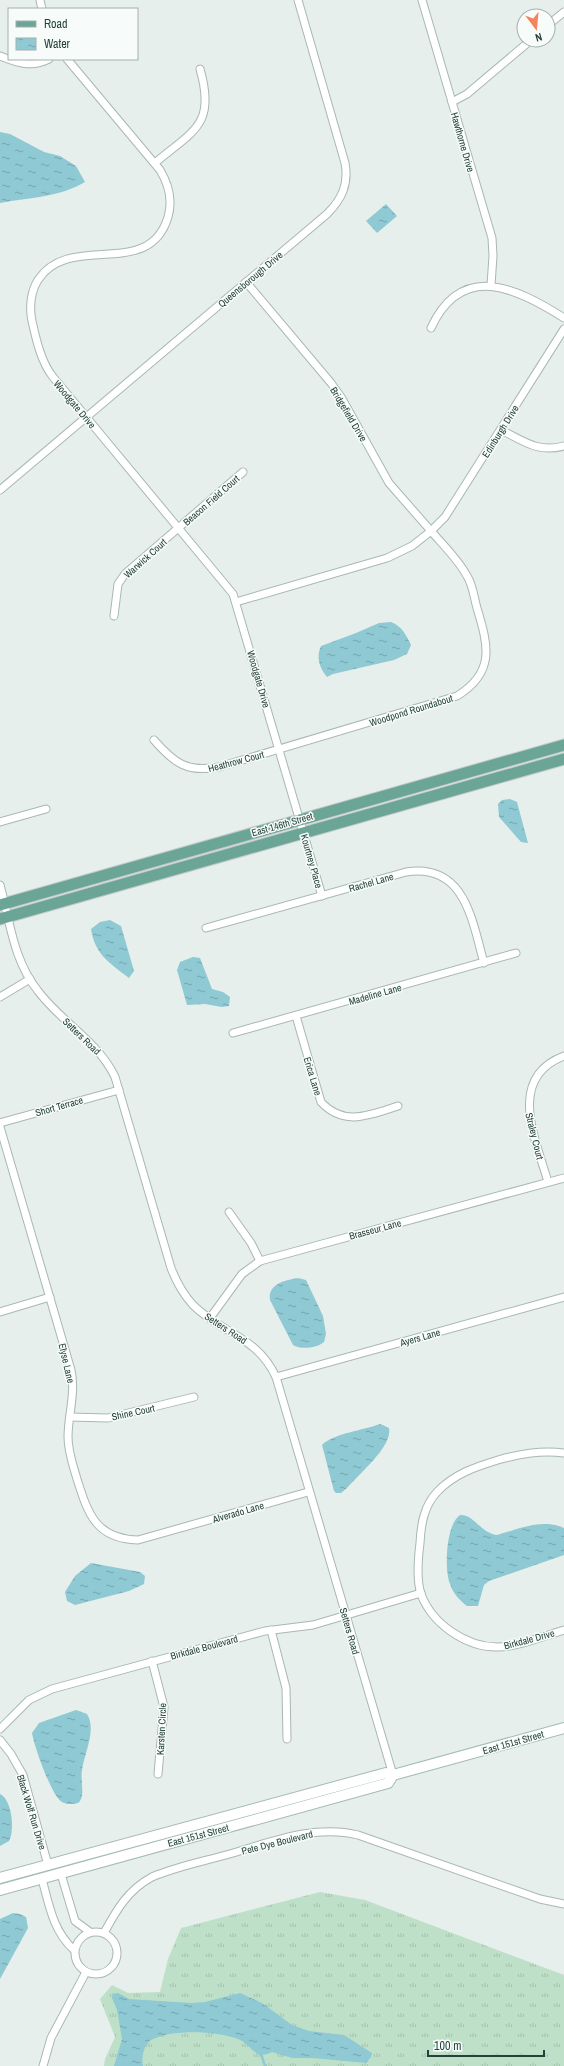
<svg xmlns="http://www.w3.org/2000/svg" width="564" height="2066" font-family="'Archivo Narrow',sans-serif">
	<defs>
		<pattern id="grass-tufts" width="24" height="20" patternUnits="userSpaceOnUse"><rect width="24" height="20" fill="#bfe0c8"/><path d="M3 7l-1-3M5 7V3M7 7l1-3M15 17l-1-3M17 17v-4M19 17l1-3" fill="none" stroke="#a4c1ad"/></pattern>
		<pattern id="water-ripples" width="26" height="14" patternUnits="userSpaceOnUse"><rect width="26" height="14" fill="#8ec9d4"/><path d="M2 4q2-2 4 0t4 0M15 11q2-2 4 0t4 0" fill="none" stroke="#74a5ad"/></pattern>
	</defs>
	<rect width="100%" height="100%" fill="#e6efeb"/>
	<!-- grass -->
	<path fill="url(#grass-tufts)" d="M320,1892L365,1900L564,1975V2066H104L105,2059L115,2037L100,1999L112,1985L128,1993L160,1992L168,1959L181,1928Z"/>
	<!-- water -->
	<g fill="url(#water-ripples)">
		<path d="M0,132L10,134L44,152L60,156L76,166L85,182C58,198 30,197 0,203Z"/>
		<path d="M386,204L397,216L377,233L366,221Z"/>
		<path d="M391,622C402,626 406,635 411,645L407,654L394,660L333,674L327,677C319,667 316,657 321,646L356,633L379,623Z"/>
		<path d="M510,799L517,802L528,843L521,842L499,817L498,804L502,800Z"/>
		<path d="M110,920L121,926L134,971L129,978C110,963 95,955 91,929L100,922Z"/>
		<path d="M193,957L200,958L212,989L223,992L230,997L229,1006L222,1007L205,1004L187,1005L177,970L180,962Z"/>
		<path d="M298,1278L306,1280L323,1316L326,1334L324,1342C317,1348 301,1350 293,1345L270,1300C267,1284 286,1280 298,1278Z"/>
		<path d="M380,1424L389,1428C393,1446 359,1474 347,1488L341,1493H336L334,1491L322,1445C332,1434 364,1430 380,1424Z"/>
		<path d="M460,1515C474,1514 480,1533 497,1535C519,1529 542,1518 564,1528V1555L489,1581L484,1585L478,1606H467C459,1600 453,1593 450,1584C444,1569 446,1524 460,1515Z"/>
		<path d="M91,1563L140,1572L145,1576L144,1584L129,1591L75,1605L67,1601L65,1592L75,1576Z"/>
		<path d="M76,1710L87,1714C97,1730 84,1754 82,1770C80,1780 86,1797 78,1803C73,1804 67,1805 62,1802C52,1797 34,1746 32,1733L39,1723Z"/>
		<path d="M0,1794C12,1800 15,1830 9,1841L0,1846Z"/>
		<path d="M13,1913L20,1914L26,1917L28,1928L0,1979V1919Z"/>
		<path d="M118,1993L129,1999L191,2003L205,2002L240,1993L262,2003L292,2025L309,2031L344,2035L372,2053L371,2057L366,2063L313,2058H292L272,2052C268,2054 263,2056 258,2054C251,2050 246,2042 238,2039C217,2031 174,2029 153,2039C144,2043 141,2057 143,2066H114L122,2039L117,2010L112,1998L113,1994Z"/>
	</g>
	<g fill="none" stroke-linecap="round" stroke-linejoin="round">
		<!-- stream -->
		<path stroke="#8ec9d4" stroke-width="2.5" d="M261,2054L265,2066"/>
		<defs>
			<g id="street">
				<path d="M40,0L42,9"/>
				<path d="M422,0L492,238L493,256L491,285"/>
				<path d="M548,25L564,12"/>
				<path d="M0,56C17,63 32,68 49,59"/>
				<path d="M67,59L160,170C169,185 173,200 168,217C149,281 70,231 38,280C31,291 29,307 32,321C36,339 41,362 53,377L233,594L322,896"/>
				<path d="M452,102L467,94L531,40"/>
				<path d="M155,163C194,130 216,125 200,69"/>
				<path d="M246,282L331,383L341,397L389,483L431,531L445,517L564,329"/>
				<path d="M431,328C462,261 517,288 564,318"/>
				<path d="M501,430C524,441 537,453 564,446"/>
				<path d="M0,490L327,214C342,199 349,184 345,163L298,0"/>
				<path d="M114,616L118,584L125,574L243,472"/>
				<path d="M154,740C174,763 187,773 219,767L457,696C496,672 488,645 477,608C474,598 473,585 467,576C458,559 443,545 431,531L412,546L387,558L236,602"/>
				<path d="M0,822L46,809"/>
				<path d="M0,885C10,921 13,960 38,991C61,1022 98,1041 115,1077L171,1268C176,1281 183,1294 193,1305C222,1334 257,1336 276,1377L393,1775"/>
				<path d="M206,928L406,872C465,863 472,920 484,963"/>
				<path d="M0,997L30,979"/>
				<path d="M296,1016L321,1102C344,1127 370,1115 398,1106"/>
				<path d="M233,1033L516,953"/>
				<path d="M0,1123L119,1090"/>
				<path d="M0,1127L71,1370C76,1393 68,1415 68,1437C68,1452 73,1465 77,1479C88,1514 96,1539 138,1540L308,1492"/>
				<path d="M548,1182C536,1140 506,1078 564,1056"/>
				<path d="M229,1212L251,1243L260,1261"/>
				<path d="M0,1312L50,1297"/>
				<path d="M210,1318L242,1274L260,1261L564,1178"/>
				<path d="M276,1377L564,1297"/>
				<path d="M70,1417L108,1418L194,1397"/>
				<path d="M564,1453C542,1450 519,1454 498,1460C475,1467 454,1474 437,1492C424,1506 421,1524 420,1543C418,1559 416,1579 421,1594C432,1624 466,1647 497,1647C519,1647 543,1636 564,1630"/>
				<path d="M271,1630L286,1688L287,1739"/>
				<path d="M152,1661L164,1707L158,1774"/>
				<path d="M0,1729L29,1700L52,1689L265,1631L313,1625L421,1593"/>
				<path d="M0,1740L11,1754L23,1775L48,1865"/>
				<path d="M61,1874L75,1921L90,1932"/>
				<path d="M42,1879C49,1905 53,1931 74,1950"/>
				<circle cx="96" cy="1953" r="21"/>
				<path d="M104,1933C117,1909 128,1890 152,1877C176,1867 201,1862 226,1855C269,1843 313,1824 358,1835L540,1899L564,1904"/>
				<path d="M43,2066L51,2038L86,1972"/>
			</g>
			<g id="secondary">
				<path d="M0,1878L386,1773L393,1775L564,1728"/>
				<path d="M0,1890L388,1783L393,1775"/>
			</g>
			<g id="primary">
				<path d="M0,905L564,745"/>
				<path d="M0,919L564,759"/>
			</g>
		</defs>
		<!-- street casing -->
		<use href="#street" stroke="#a8b8b2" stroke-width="9"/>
		<!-- secondary casing -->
		<use href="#secondary" stroke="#a4bbb3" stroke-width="12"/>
		<!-- primary casing -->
		<use href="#primary" stroke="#c2cac8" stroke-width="13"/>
		<!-- street -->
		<use href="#street" stroke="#fff" stroke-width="7"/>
		<!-- secondary -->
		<use href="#secondary" stroke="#fff" stroke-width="10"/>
		<!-- primary -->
		<use href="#primary" stroke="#6aa596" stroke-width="11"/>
	</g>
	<g text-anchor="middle" stroke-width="3" stroke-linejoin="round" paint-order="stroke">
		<!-- street labels -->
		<g font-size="10" fill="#24423a" stroke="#f7fbf9">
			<text transform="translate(463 142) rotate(74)" y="4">Hawthorne Drive</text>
			<text transform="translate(250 279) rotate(-40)" y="4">Queensborough Drive</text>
			<text transform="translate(75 404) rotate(50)" y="4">Woodgate Drive</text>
			<text transform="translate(349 414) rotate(59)" y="4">Bridgefield Drive</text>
			<text transform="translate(500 431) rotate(-58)" y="4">Edinburgh Drive</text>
			<text transform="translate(211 500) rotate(-41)" y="4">Beacon Field Court</text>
			<text transform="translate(145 558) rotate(-42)" y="4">Warwick Court</text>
			<text transform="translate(259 679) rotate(74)" y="4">Woodgate Drive</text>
			<text transform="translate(411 710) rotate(-17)" y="4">Woodpond Roundabout</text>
			<text transform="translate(236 761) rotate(-15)" y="4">Heathrow Court</text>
			<text transform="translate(282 824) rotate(-16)" y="4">East 146th Street</text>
			<text transform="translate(312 861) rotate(74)" y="4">Kourtney Place</text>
			<text transform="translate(371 882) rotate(-16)" y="4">Rachel Lane</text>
			<text transform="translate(375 994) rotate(-16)" y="4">Madeline Lane</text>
			<text transform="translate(82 1036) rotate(44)" y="4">Setters Road</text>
			<text transform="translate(313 1076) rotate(73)" y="4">Erica Lane</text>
			<text transform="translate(59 1106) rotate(-16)" y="4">Short Terrace</text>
			<text transform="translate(535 1136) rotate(76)" y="4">Straley Court</text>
			<text transform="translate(375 1229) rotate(-15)" y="4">Brasseur Lane</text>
			<text transform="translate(226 1328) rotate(33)" y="4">Setters Road</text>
			<text transform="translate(420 1337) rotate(-16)" y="4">Ayers Lane</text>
			<text transform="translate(67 1363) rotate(77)" y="4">Elyse Lane</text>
			<text transform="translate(133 1412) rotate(-12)" y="4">Shine Court</text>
			<text transform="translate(238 1512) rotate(-16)" y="4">Alverado Lane</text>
			<text transform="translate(350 1631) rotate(74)" y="4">Setters Road</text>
			<text transform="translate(529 1639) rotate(-15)" y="4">Birkdale Drive</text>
			<text transform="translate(204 1647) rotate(-15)" y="4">Birkdale Boulevard</text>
			<text transform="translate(161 1729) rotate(-87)" y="4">Karsten Circle</text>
			<text transform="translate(513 1742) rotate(-16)" y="4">East 151st Street</text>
			<text transform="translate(32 1812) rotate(73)" y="4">Black Wolf Run Drive</text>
			<text transform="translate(198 1835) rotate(-15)" y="4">East 151st Street</text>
			<text transform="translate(277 1842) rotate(-14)" y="4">Pete Dye Boulevard</text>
		</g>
	</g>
	<!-- legend -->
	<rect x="8" y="8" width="130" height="52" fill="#f7fbf9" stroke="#a3b1ad"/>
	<rect x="16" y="21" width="20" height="6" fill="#6aa596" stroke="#a3b1ad"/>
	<text x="44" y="28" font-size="12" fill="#24423a">Road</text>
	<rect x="16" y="38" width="20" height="12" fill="url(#water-ripples)" stroke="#a3b1ad"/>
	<text x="44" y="48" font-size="12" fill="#24423a">Water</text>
	<!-- north arrow -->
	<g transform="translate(536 28) rotate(164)"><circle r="19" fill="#f7fbf9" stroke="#a3b1ad"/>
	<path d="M0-3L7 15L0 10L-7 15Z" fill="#f4845f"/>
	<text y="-6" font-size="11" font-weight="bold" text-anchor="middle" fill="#24423a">N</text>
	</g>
	<!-- scale -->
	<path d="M428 2050v6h116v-6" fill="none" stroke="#24423a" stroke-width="2"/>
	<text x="434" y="2050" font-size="12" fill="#24423a" stroke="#f7fbf9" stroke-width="3" paint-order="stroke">100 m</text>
</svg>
